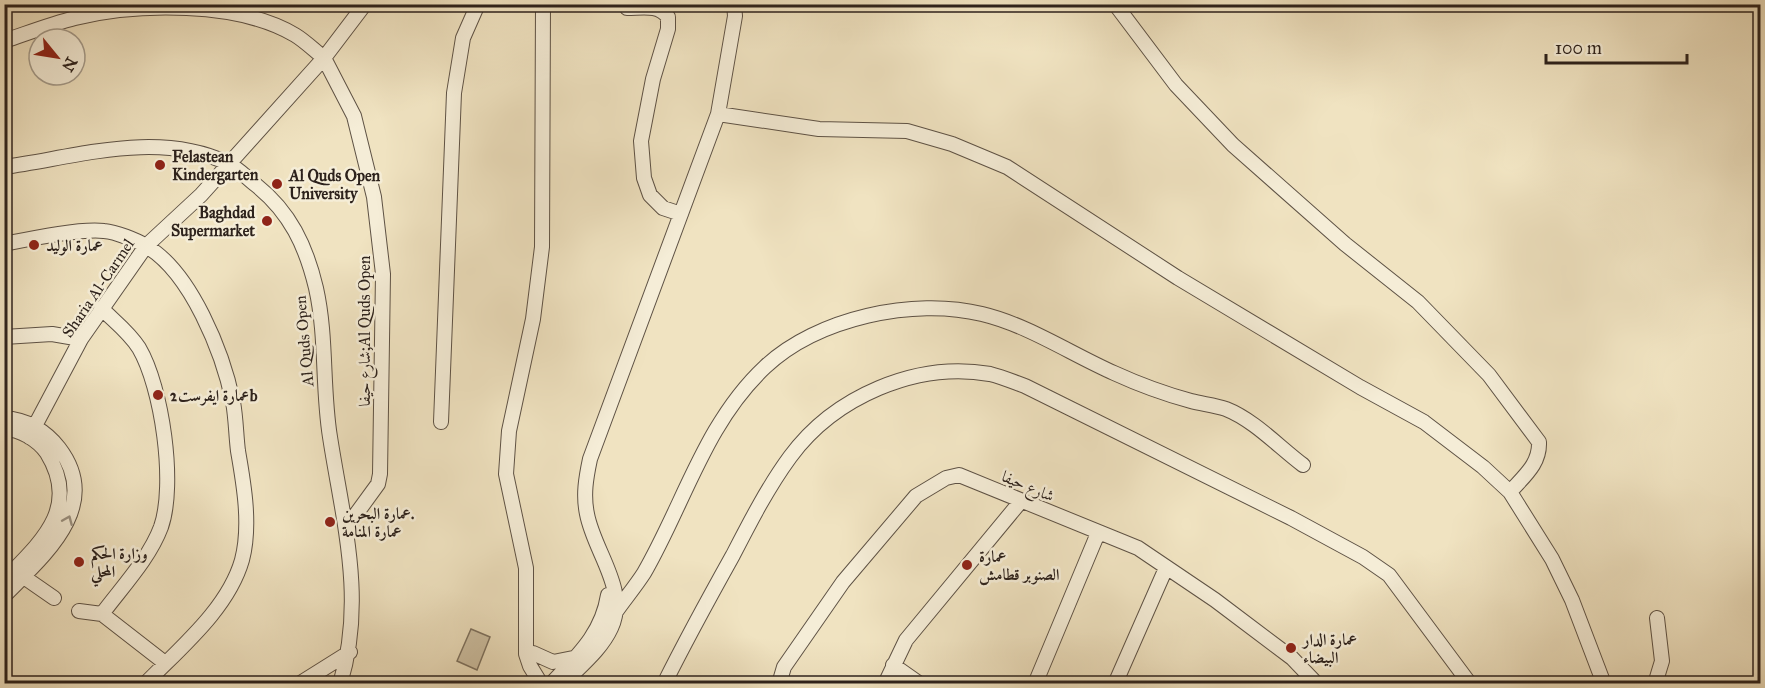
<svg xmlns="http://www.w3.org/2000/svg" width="1765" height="688" font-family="'IM FELL Great Primer',Amiri,serif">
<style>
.pitch{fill:#cfc2a5;stroke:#7e7260;stroke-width:1.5}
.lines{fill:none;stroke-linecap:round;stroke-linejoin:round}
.minor-casing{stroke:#5e5245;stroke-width:16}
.minor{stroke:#f5edd7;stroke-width:14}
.oneway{stroke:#9b9283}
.poi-dot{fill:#8f2418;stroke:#f5edd7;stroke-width:2}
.labels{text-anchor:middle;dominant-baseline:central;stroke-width:5;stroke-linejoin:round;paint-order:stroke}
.poi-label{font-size:16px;font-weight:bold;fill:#2d221c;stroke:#f5edd7;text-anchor:start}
.street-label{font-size:16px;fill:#2d221c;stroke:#f5edd7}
</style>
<rect width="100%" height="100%" fill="#f0e3c1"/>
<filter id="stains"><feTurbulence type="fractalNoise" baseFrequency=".00333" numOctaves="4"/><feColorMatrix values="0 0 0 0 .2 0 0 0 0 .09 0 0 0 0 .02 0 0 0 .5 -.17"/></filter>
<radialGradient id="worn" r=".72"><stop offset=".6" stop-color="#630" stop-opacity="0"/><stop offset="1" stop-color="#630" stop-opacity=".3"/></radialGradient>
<!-- pitch -->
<path class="pitch" d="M 471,629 L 490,637 L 477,670 L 457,661 Z"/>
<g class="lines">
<!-- minor casing -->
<g class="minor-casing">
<path id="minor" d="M 1115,4 L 1176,85 L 1233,145 L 1345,244 L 1418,302 L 1489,375 L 1539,442 C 1540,464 1524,476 1510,492
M 627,8 C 643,8 658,4 668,17 L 668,29 L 653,79 L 641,141 L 644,178 L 650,195 L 663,208 L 681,214
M 4,41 C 28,33 51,24 75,18 C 137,3 238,1 295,35 C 305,41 314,50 324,58 L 201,195 L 146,246 L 81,339 L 29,437
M 718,114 L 735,16 L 734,4
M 4,167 C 77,157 157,130 227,163 C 238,168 247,178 256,185 C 290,212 306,246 316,288 C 327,337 322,388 330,437 C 343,521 366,600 340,684
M 4,244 C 29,239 80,228 104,231 C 116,232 136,240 146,246 C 191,272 223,353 233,402 C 236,418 236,435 238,451 C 244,485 251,526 242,560 C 228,609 180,648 145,684
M 101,308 C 114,321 129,332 139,348 C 162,387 176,484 161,527 C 149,559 122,587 102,614
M 4,337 L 52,334 L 81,339
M 4,418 C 26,419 46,431 59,448 C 104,507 42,557 4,596
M 441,422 L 454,93 L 463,38 L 478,4
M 4,429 C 20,429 38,440 47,453 C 81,508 41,542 4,580
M 346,528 L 378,484 L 380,474 L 383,274 L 374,197 L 354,116 L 324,58 L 365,4
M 18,573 L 54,598
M 79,611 L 102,614 L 165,663
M 615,613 C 624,600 635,587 644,573 C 684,504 705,423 765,367 C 817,318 914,297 982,314 C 1028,325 1071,354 1114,373 C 1138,384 1165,394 1191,401 C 1202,404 1215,405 1226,409 C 1254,420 1279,447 1303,465
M 533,653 L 553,662 L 573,658
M 893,665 L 920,684
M 299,684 L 350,652
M 541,684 L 530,666 L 526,654 L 526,568 L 506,474 L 509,431 L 533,319 L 542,247 L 543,4
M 551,684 C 577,656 602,634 608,595
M 563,684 C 579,667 601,650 611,628 C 629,589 594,552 587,514 C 583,495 586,478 590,459 L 718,114 L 819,129 L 907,131 L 952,144 L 1007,167 L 1178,278 L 1360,387 L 1424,422 L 1483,467 L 1510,492 L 1552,559 L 1572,600 L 1604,684
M 664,684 C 686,640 709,598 733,555 C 750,522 768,487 790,457 C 834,397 916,361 990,374 C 1002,377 1014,382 1025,386 L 1291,518 L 1363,557 L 1389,575 L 1470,684
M 779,684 L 784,667 L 843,582 L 916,496 L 946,478 L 959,475 L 1138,548 L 1215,600 L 1292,658 L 1317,684
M 885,684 L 906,640 L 1021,501
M 1035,684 L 1098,533
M 1115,684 L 1166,568
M 1655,684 L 1662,661 L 1657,618"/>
</g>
<!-- minor -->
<use href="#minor" class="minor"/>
</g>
<!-- one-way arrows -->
<defs><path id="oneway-chevron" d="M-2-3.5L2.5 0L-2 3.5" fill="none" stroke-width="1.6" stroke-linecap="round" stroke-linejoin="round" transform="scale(1.5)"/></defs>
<use class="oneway" href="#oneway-chevron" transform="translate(68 520) rotate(-67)"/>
<!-- markers -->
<g class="poi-dot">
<circle cx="160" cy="165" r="6"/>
<circle cx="277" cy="184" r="6"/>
<circle cx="267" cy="221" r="6"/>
<circle cx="34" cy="245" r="6"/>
<circle cx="158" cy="395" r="6"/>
<circle cx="330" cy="522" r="6"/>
<circle cx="79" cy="562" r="6"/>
<circle cx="967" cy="565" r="6"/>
<circle cx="1291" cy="648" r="6"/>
</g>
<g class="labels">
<!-- poi labels -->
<g class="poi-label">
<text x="172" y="156">Felastean<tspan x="172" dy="18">Kindergarten</tspan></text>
<text x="289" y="175">Al Quds Open<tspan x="289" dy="18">University</tspan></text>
<text x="255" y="212" text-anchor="end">Baghdad<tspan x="255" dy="18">Supermarket</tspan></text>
<text x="46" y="245">عمارة الوليد</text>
<text x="170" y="395">عمارة ايفرست2b</text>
<text x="342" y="513">عمارة البحرين.<tspan x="342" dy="18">عمارة المنامة</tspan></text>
<text x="91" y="553">وزارة الحكم<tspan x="91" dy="18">المحلي</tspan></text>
<text x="979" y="556">عمارة<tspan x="979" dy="18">الصنوبر قطامش</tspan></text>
<text x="1303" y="639">عمارة الدار<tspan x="1303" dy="18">البيضاء</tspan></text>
</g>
<!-- street labels -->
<g class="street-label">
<text transform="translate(98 288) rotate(-56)">Sharia Al-Carmel</text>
<text transform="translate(364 331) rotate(-90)">شارع حيفا;Al Quds Open</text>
<text transform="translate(304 341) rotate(-95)">Al Quds Open</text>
<text transform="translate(1028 486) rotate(23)">شارع حيفا</text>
</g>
</g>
<!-- margin -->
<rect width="1765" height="688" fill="none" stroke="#f0e3c1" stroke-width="24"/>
<rect x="6" y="6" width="1753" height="676" fill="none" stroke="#2d221c" stroke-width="3"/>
<rect x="12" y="12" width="1741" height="664" fill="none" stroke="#2d221c" stroke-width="1.5"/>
<!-- north arrow -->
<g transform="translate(57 57) rotate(120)"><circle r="28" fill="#f5edd7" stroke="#a59c8c" stroke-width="1.5"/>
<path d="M0-4.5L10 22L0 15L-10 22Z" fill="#8f2418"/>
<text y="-9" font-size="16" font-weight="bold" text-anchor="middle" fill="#2d221c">N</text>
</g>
<!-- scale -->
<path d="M1546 54v9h141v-9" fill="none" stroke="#2d221c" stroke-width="3"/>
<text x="1555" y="54" font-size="18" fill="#2d221c" stroke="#f5edd7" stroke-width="4.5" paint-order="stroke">100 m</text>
<rect width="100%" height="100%" filter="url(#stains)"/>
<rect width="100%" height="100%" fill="url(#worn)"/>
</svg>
